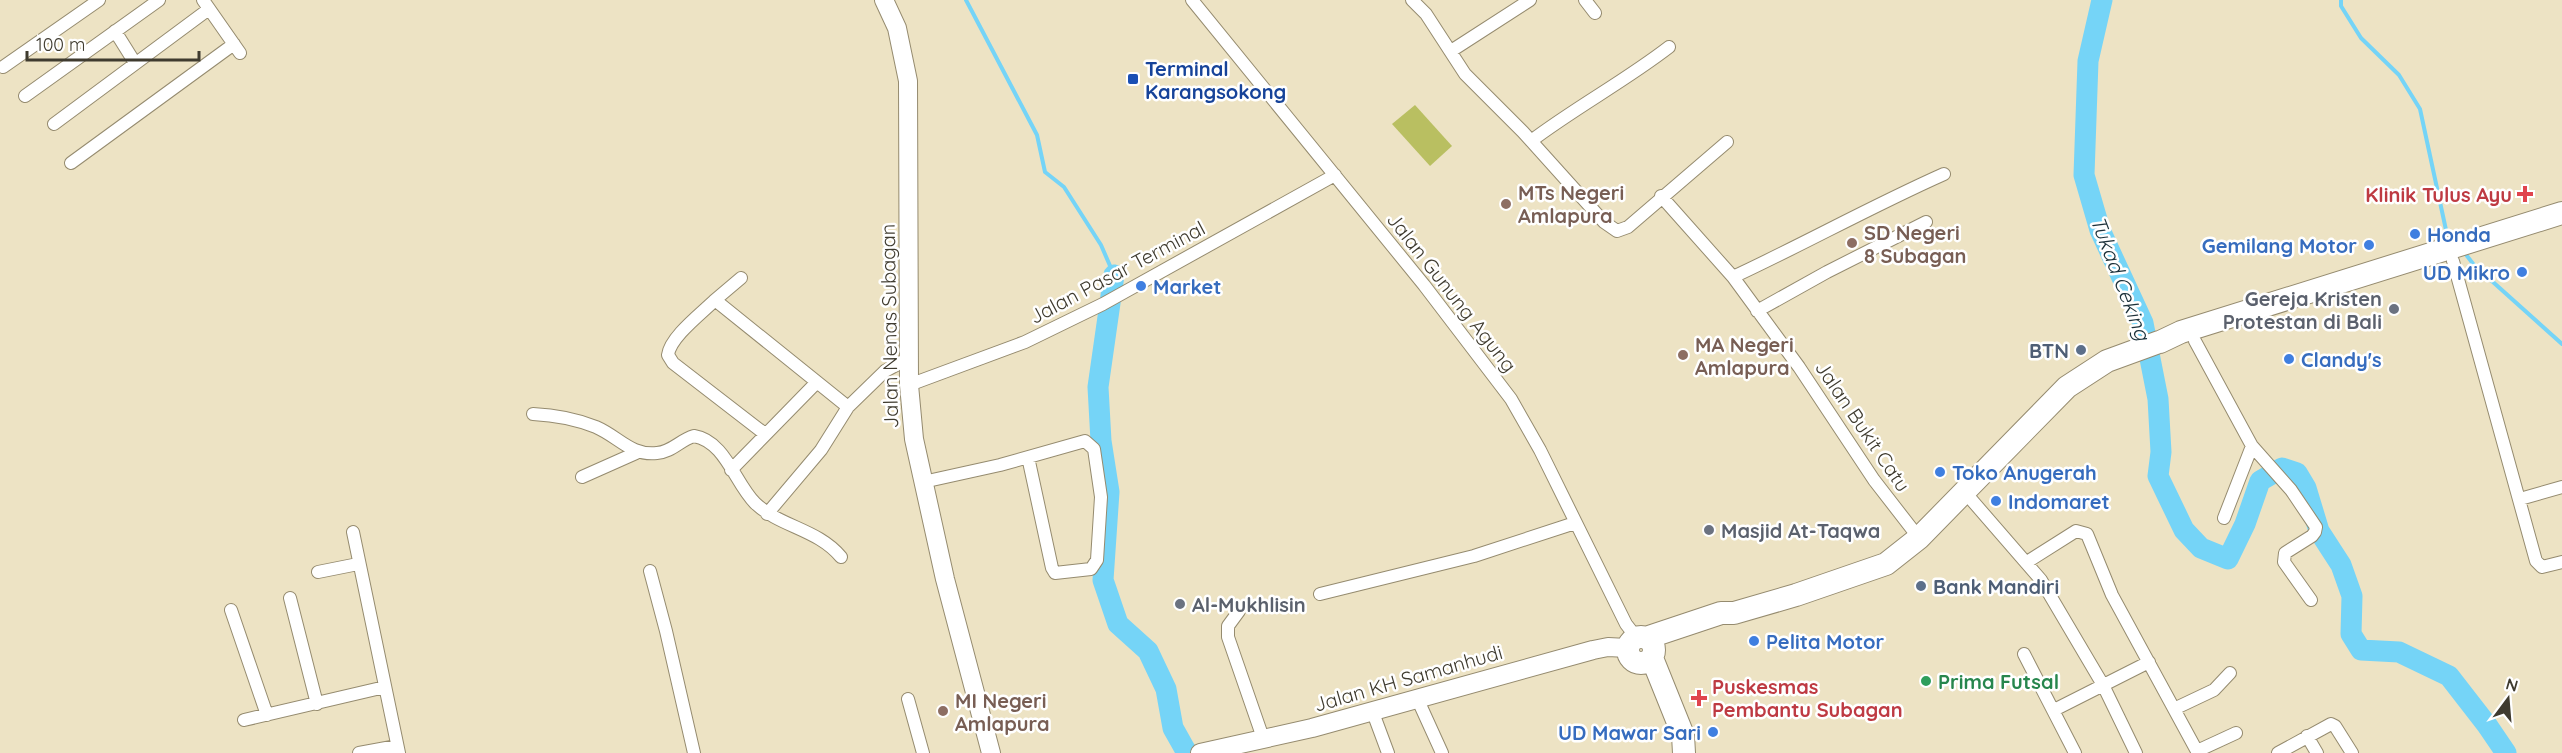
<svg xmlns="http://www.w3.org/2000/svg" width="2562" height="753" font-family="Quicksand,sans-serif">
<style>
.green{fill:#b9bf61}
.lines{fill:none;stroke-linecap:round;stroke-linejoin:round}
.stream{stroke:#75d4f7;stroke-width:4}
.river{stroke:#75d4f7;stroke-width:21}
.street-casing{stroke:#958b6f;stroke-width:14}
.secondary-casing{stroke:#958b6f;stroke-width:20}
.highway-casing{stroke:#958b6f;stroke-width:24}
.street{stroke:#fff;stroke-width:12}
.secondary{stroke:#fff;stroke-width:18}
.highway{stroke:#fff;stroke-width:22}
.transit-dot{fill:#1a4fb4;stroke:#fff;stroke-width:2}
.health-dot{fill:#e0444e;stroke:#fff;stroke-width:2}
.education-dot{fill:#8d6e63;stroke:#fff;stroke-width:2}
.shop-dot{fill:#3f7fe0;stroke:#fff;stroke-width:2}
.worship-dot{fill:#6b7280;stroke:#fff;stroke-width:2}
.service-dot{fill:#5c6f8a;stroke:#fff;stroke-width:2}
.leisure-dot{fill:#2e9e5b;stroke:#fff;stroke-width:2}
.labels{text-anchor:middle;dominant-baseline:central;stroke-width:5;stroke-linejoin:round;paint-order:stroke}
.transit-label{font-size:20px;font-weight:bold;fill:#164399;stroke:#fff;text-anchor:start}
.education-label{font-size:20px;font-weight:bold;fill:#785e54;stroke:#fff;text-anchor:start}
.health-label{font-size:20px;font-weight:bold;fill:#be3a42;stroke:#fff;text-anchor:end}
.shop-label{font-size:20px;font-weight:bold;fill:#366cbe;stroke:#fff;text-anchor:start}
.street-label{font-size:20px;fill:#3f3b2f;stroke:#fff}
.worship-label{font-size:20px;font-weight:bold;fill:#5b616d;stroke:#fff;text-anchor:start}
.service-label{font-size:20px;font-weight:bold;fill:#4e5e75;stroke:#fff;text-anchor:end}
.leisure-label{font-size:20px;font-weight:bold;fill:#27864d;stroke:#fff;text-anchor:start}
.water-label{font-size:21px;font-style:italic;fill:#1b3039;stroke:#fff}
</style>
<rect width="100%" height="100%" fill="#ede3c4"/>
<!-- green -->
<path class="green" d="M 1415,105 L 1452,146 L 1430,166 L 1392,124 Z"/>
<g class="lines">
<!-- stream -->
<path class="stream" d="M 966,0 L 1037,135 L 1045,172 L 1064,187 L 1101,245 L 1114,275
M 2341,0 L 2341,6 L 2361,38 L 2399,75 L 2420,109 L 2446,230 L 2453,239
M 2464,252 L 2474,265 L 2562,344"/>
<!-- river -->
<path class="river" d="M 2102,0 L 2088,61 L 2084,175 L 2100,230 L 2143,323 L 2158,399 L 2161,452 L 2158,476 L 2184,530 L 2201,548 L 2228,559 L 2245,524 L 2260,481 L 2282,468 L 2297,473 L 2306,488 L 2319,531 L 2341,565 L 2352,596 L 2351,634 L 2361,650 L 2399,652 L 2449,676 L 2487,725 L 2506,753
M 1114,275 L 1098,387 L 1101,441 L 1109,492 L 1103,580 L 1118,624 L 1148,651 L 1166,689 L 1173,728 L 1187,753"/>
<!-- street casing -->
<g class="street-casing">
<path id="street" d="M 203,0 L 240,53
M 1192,0 L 1424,285 L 1511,399 L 1540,450 L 1626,624 L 1636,637
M 1412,0 L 1426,14 L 1465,74 L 1523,132 L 1604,222 L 1617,231 L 1628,227 L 1727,142
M 1585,0 L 1595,13
M 115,31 L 135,63
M 1451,51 L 1530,0
M 3,67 L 99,0
M 25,96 L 159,0
M 54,124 L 209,9
M 1531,141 C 1576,107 1625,81 1669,47
M 71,163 L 234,44
M 1661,196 L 1733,277 L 1799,367 L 1874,480 L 1919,538
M 2453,261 L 2536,561 L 2542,567 L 2562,562
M 1733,277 C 1804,244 1872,206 1944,174
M 741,278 L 715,300 L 848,407 L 885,371 L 909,358
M 715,300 C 702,313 670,337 668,355 L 673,363 L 765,434
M 1757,311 L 1827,272 L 1926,222
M 2195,341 L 2252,446 L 2291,490 L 2316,527 L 2315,532 L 2312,536 L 2285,553 L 2284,562 L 2311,600
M 909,385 L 1025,342 L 1103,304 L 1335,175
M 533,414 C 554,415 576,419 596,427 C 619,437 631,456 657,453 C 672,452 680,440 694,436 C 725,441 735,483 755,503 C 780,527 818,529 841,557
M 731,470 L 817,382
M 582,477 L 636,453
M 923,482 L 1000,465 L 1085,441 L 1094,449 L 1101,497 L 1097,560 L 1091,569 L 1055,573 L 1052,568 L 1028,457
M 1963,490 L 2041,580 L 2103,685 L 2136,753
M 2520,499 L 2562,487
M 767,514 L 821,450 L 848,407
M 2224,518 L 2252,446
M 353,532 L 399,753
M 2027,562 L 2076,531 L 2087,534 L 2112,595 L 2198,753
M 650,571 L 666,631 L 694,753
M 318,572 L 358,564
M 1320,594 L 1474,556 L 1575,523
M 290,598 L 317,704
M 231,610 L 267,715
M 1239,611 L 1228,626 L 1228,637 L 1263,738
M 2024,654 L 2075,753
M 1417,698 L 1442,753
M 908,699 L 923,753
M 2176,708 L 2214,690 L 2230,673
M 1372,710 L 1388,753
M 2054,710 L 2149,662
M 244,720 L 385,687
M 2307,736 L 2317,753
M 2197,751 L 2236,733
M 359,753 L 397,746
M 2278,753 L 2331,724 L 2335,726 L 2352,753"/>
</g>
<!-- secondary casing -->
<g class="secondary-casing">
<path id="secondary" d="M 884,0 L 897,28 L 908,81 L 909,385 L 914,439 L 945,579 L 991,753
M 1200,753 L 1312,728 L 1593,650 L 1608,647 L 1627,648"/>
</g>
<!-- highway casing -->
<g class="highway-casing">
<path id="highway" d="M 2160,342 L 2181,332 L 2562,213
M1628 650a13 13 0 1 1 26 0a13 13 0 1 1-26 0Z
M 1646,638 L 1721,613 L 1734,613 L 1796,595 L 1886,564 L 1919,538 L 2067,387 L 2107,361 L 2159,342
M 1652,658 L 1683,735 L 1684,753"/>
</g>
<!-- street -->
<use href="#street" class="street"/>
<!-- secondary -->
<use href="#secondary" class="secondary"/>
<!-- highway -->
<use href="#highway" class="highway"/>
</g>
<!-- markers -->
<rect class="transit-dot" x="1127" y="73" width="12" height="12" rx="3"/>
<g class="health-dot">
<path d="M2522 185h6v6h6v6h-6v6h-6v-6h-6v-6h6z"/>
<path d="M1696 689h6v6h6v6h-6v6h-6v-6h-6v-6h6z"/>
</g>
<g class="education-dot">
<circle cx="1506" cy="204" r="6"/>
<circle cx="1852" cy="243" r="6"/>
<circle cx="1683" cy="355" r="6"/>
<circle cx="943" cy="711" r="6"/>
</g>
<g class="shop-dot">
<circle cx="2415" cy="234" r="6"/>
<circle cx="2369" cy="245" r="6"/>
<circle cx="2522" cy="272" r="6"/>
<circle cx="1141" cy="286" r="6"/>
<circle cx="2289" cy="359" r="6"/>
<circle cx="1940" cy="472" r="6"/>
<circle cx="1996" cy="501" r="6"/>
<circle cx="1754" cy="641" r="6"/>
<circle cx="1713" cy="732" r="6"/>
</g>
<g class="worship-dot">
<circle cx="2394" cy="309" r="6"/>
<circle cx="1709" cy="530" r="6"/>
<circle cx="1180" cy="604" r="6"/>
</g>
<g class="service-dot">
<circle cx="2081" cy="350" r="6"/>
<circle cx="1921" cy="586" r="6"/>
</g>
<circle class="leisure-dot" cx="1926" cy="681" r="6"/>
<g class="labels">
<!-- transit labels -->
<g class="transit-label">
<text x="1145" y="68">Terminal<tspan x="1145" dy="23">Karangsokong</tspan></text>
</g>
<!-- education labels -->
<g class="education-label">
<text x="1518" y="192">MTs Negeri<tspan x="1518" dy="23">Amlapura</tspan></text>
<text x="1864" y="232">SD Negeri<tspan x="1864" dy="23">8 Subagan</tspan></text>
<text x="1695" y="344">MA Negeri<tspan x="1695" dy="23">Amlapura</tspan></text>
<text x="955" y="700">MI Negeri<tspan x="955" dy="23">Amlapura</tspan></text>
</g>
<!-- health labels -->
<g class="health-label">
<text x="2512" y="194">Klinik Tulus Ayu</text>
<text x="1712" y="686" text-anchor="start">Puskesmas<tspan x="1712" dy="23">Pembantu Subagan</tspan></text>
</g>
<!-- shop labels -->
<g class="shop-label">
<text x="2427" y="234">Honda</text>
<text x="2357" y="245" text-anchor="end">Gemilang Motor</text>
<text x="2510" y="272" text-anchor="end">UD Mikro</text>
<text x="1153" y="286">Market</text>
<text x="2301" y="359">Clandy's</text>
<text x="1952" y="472">Toko Anugerah</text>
<text x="2008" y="501">Indomaret</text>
<text x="1766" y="641">Pelita Motor</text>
<text x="1701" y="732" text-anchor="end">UD Mawar Sari</text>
</g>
<!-- street labels -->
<g class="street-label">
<text transform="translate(1117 272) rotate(-28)">Jalan Pasar Terminal</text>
<text transform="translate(1452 292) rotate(52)">Jalan Gunung Agung</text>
<text transform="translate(889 326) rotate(-91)">Jalan Nenas Subagan</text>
<text transform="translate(1863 426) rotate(56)">Jalan Bukit Catu</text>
<text transform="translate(1408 678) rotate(-16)">Jalan KH Samanhudi</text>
</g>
<!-- worship labels -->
<g class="worship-label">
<text x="2382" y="298" text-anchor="end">Gereja Kristen<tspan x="2382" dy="23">Protestan di Bali</tspan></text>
<text x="1721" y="530">Masjid At-Taqwa</text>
<text x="1192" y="604">Al-Mukhlisin</text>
</g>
<!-- service labels -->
<g class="service-label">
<text x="2069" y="350">BTN</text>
<text x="1933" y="586" text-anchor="start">Bank Mandiri</text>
</g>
<!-- leisure labels -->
<g class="leisure-label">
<text x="1938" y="681">Prima Futsal</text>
</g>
<!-- water labels -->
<g class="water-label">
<text transform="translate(2121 278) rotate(69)">Tukad Ceking</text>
</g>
</g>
<!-- north arrow -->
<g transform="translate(2508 699) rotate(16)" stroke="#ffffff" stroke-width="4.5" paint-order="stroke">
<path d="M0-4.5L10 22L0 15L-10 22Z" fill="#3f3b2f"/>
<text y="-9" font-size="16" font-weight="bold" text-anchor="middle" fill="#3f3b2f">N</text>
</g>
<!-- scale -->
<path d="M27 51v9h172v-9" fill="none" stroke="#3f3b2f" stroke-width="3"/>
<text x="36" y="51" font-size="18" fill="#3f3b2f" stroke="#ffffff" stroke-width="4.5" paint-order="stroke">100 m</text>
</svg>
